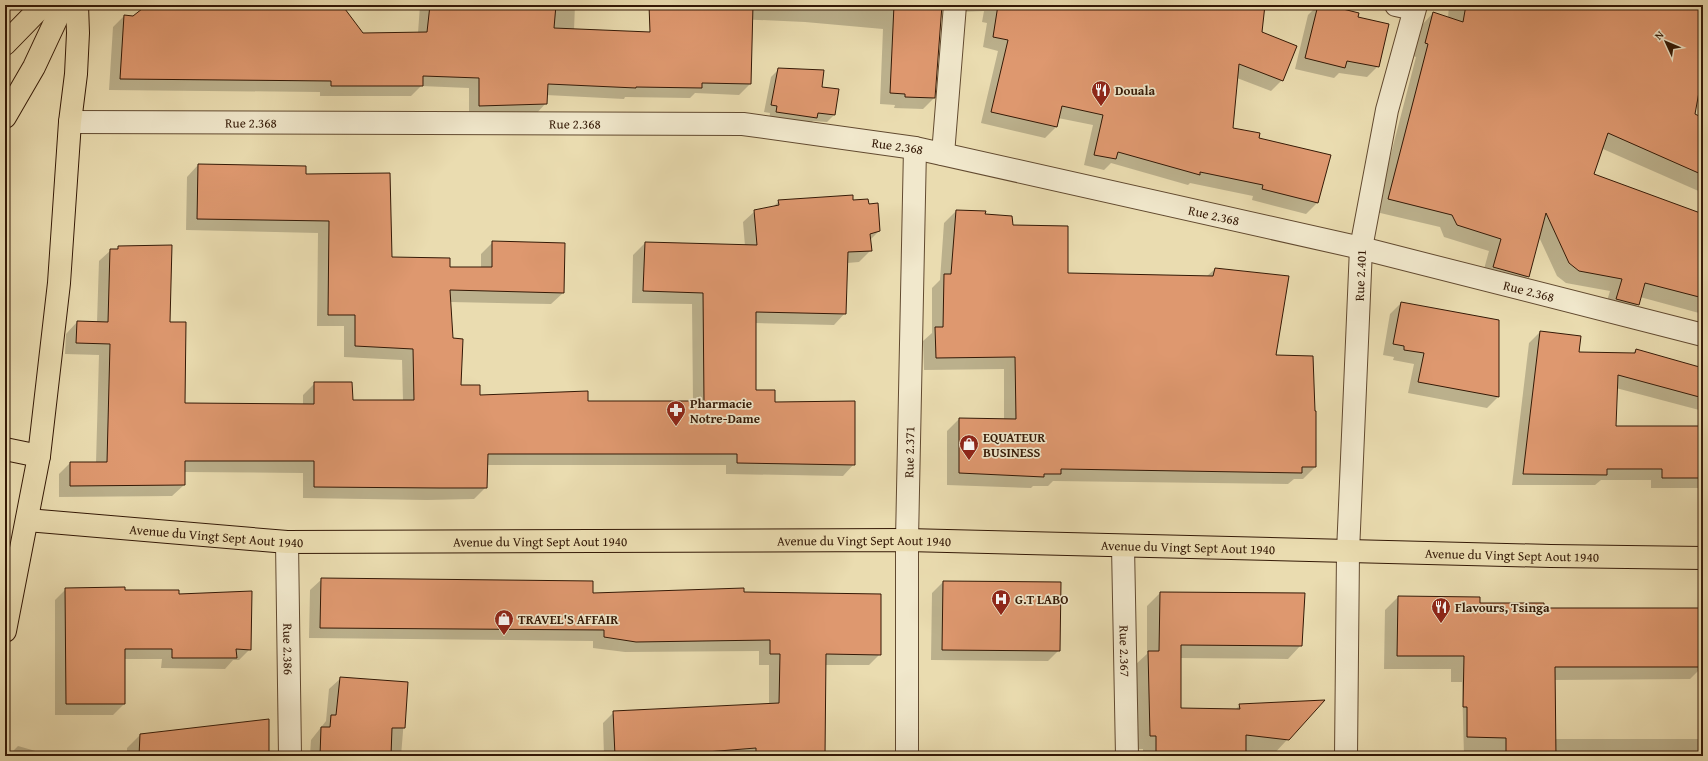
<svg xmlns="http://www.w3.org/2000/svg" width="1708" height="761" font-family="'Gentium Book Plus',serif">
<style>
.shadow{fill:#0003}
.building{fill:#de986f;stroke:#341906}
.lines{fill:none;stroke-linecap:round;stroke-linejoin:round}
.minor-casing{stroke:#624a30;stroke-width:24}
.major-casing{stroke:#341906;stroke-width:24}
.minor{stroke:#f1e8cc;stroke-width:22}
.major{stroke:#eadcb0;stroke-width:22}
.labels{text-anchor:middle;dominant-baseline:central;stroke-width:3.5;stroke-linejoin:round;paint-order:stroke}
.poi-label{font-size:13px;font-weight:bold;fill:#341906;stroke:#f1e8cc;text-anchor:start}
.street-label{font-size:13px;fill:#341906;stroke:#f1e8cc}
</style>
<rect width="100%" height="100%" fill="#eadcb0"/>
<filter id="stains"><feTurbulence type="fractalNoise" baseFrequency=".005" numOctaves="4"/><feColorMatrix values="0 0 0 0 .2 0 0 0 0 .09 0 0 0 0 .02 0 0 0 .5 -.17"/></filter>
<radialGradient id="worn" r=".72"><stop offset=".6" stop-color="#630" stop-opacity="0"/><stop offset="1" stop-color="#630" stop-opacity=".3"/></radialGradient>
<!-- shadow -->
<path class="shadow" d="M 149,5 L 340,5 L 363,34 L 418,33 L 420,5 L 575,5 L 574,30 L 750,84 L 739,95 L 695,93 L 690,98 L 625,97 L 624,99 L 546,95 L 546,103 L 536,114 L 469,116 L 469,88 L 421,86 L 411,96 L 320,96 L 320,92 L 109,90 L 113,27 L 124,16 L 133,17 Z
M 690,5 L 941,5 L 934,98 L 923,109 L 894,108 L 895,105 L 880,104 L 883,29 L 805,22 L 737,19 Z
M 950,5 L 1265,5 L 1261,33 L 1282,80 L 1271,91 L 1237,78 L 1232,129 L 1258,139 L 1330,156 L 1317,203 L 1306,214 L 1252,200 L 1253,196 L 1190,183 L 1188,185 L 1111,163 L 1104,170 L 1084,165 L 1093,125 L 1058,118 L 1056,127 L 1045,138 L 981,123 L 998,51 L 983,47 L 987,23 L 982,22 L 984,11 L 956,12 Z
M 1318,5 L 1322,5 L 1356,18 L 1378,66 L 1367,77 L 1339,73 L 1334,78 L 1295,69 L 1308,15 Z
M 1449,5 L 1703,5 L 1703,65 L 1693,115 L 1703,119 L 1703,193 L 1603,149 L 1593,175 L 1703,215 L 1703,336 L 1697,334 L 1699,313 L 1640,297 L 1638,304 L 1625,317 L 1604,311 L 1610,291 L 1566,283 L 1557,276 L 1539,237 L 1528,276 L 1516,289 L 1481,280 L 1489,251 L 1444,237 L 1440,227 L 1376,212 L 1416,57 L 1413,56 L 1421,26 L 1433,13 L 1448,18 Z
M 779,69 L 821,88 L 834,115 L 827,122 L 813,121 L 808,126 L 769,120 L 770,113 L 764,112 L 771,77 Z
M 198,165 L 305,175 L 391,258 L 449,268 L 481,268 L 481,254 L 493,242 L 563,293 L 551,304 L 450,302 L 452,339 L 460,386 L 479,396 L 587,402 L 693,402 L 692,304 L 632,303 L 633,255 L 645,243 L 745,246 L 743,222 L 755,211 L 772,208 L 779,201 L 853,201 L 879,231 L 870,240 L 871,250 L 859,262 L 847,263 L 845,313 L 834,325 L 755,323 L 755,391 L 774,403 L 854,464 L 843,476 L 726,474 L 726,465 L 486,465 L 486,487 L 474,499 L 427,500 L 303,498 L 303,473 L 184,472 L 184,485 L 172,496 L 59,497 L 59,474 L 70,463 L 96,463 L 99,355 L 65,354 L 66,334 L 77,322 L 97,322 L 99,261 L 111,250 L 116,250 L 119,247 L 169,323 L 184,404 L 303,405 L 303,395 L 315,383 L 352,401 L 403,401 L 402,360 L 344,357 L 344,326 L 317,326 L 318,233 L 186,230 L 187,177 Z
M 956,211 L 984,215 L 1012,226 L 1067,274 L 1207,276 L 1215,269 L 1275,356 L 1315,467 L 1303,479 L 1294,479 L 1288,484 L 1053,481 L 1048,486 L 1033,486 L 1031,488 L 947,485 L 947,431 L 959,419 L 1004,420 L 1004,369 L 924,370 L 923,341 L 932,333 L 932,288 L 940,280 L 944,223 Z
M 1401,303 L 1498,321 L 1498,397 L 1487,408 L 1408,393 L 1414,364 L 1393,360 L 1394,357 L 1383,355 L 1390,314 Z
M 1540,332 L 1577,353 L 1632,354 L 1636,350 L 1703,369 L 1703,411 L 1616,388 L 1615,427 L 1703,427 L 1703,485 L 1700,488 L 1651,488 L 1651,480 L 1601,480 L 1595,485 L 1512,485 L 1529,343 Z
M 322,579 L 592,594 L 742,593 L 880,654 L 869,665 L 825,665 L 824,756 L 604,756 L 603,723 L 614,712 L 769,704 L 769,665 L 759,665 L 759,651 L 625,652 L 593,648 L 593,641 L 309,638 L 310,590 Z
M 943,582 L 1060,583 L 1059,650 L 1048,661 L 931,660 L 932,593 Z
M 66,589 L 178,595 L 250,649 L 239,660 L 233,660 L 225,669 L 161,668 L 162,659 L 124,659 L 124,704 L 113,715 L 55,715 L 55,600 Z
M 1160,593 L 1301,645 L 1288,659 L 1180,658 L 1180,709 L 1235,710 L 1240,705 L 1323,701 L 1272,756 L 1143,756 L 1143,749 L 1137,749 L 1135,665 L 1147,654 L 1147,606 Z
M 1398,597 L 1543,609 L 1703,609 L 1703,666 L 1690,679 L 1554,680 L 1555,739 L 1703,739 L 1703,756 L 1464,756 L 1462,682 L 1451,682 L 1451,669 L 1384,669 L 1385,610 Z
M 341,678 L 407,683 L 401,756 L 310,756 L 311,740 L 326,721 L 329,689 Z
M 140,735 L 268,756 L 127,756 L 127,748 Z
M 18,746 L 46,754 L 45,756 L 8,756 Z"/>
<!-- building -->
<path class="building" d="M 147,5 L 342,5 L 363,33 L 427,32 L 430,5 L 556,5 L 554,28 L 650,32 L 649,5 L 753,5 L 751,84 L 702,83 L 702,88 L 636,87 L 636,88 L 548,84 L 547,104 L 479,106 L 479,78 L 423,76 L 423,86 L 331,86 L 331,81 L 120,79 L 124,15 L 133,16 Z
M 894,5 L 942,5 L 935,98 L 905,97 L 905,94 L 890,93 Z
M 998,5 L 1265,5 L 1262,32 L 1297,46 L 1283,81 L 1239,64 L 1233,128 L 1260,133 L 1259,138 L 1331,155 L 1318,203 L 1262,189 L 1263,185 L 1200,172 L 1200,175 L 1118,152 L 1116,159 L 1094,155 L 1103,115 L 1062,106 L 1057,127 L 991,112 L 1008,40 L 993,37 Z
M 1318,5 L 1327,5 L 1359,13 L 1358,17 L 1389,24 L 1379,67 L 1347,61 L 1345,68 L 1305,58 Z
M 1466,5 L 1703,5 L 1703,70 L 1695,114 L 1703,118 L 1703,175 L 1608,133 L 1594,174 L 1703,214 L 1703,298 L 1645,283 L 1639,305 L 1616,299 L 1622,279 L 1579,271 L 1569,263 L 1546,213 L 1529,277 L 1493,267 L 1501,239 L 1457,225 L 1452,215 L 1388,199 L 1428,44 L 1425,43 L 1433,12 L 1463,22 Z
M 778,68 L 824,70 L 822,87 L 839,89 L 835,115 L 818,113 L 817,118 L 776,112 L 777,106 L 771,105 Z
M 198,164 L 306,166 L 306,174 L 390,173 L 392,257 L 450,258 L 450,267 L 492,267 L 492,241 L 565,243 L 564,293 L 450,290 L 453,338 L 463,339 L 461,385 L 480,385 L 480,395 L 588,391 L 588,401 L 704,401 L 703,293 L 643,291 L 645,242 L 757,245 L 754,210 L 779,205 L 778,200 L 853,195 L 853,200 L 868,199 L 869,204 L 878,203 L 880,231 L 870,234 L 872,251 L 848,252 L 846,314 L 756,312 L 756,390 L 775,390 L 775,402 L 855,401 L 855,465 L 737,463 L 737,454 L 488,454 L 487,488 L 439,488 L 314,487 L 314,461 L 185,461 L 185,485 L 70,486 L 70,462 L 107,462 L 110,344 L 76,343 L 77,321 L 108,322 L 110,249 L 118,249 L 118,246 L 172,245 L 170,322 L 186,322 L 185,403 L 314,404 L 314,382 L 352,382 L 353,400 L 414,400 L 413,349 L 355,346 L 355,315 L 328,315 L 329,221 L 197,219 Z
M 956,210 L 986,211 L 985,214 L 1012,216 L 1013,225 L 1068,226 L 1068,273 L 1213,276 L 1215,268 L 1289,276 L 1276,355 L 1313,356 L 1315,411 L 1316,411 L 1316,467 L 1302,467 L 1302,473 L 1061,469 L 1061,474 L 1044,474 L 1044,477 L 959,473 L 959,418 L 1016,419 L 1015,357 L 936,358 L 935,327 L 943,327 L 944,274 L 951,274 Z
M 1401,302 L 1499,320 L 1499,397 L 1418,382 L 1424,353 L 1404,350 L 1404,346 L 1393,344 Z
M 1540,331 L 1581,336 L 1579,352 L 1635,353 L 1636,349 L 1703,368 L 1703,398 L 1618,375 L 1616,426 L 1703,426 L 1703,478 L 1662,478 L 1662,469 L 1607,469 L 1607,475 L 1523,474 Z
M 321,578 L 593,581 L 593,593 L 744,588 L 744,592 L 881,594 L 881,655 L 826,654 L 825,756 L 756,756 L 756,748 L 656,756 L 615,756 L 613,711 L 779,703 L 780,654 L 770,654 L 770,640 L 636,642 L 604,637 L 604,630 L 320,628 Z
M 943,581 L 1061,582 L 1060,651 L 942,650 Z
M 125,587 L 125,590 L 179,590 L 179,594 L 252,591 L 251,650 L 236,649 L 237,658 L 172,658 L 172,649 L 125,649 L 125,704 L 66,704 L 65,588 Z
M 1160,592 L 1305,593 L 1302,646 L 1181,645 L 1181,708 L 1240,709 L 1239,704 L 1325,700 L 1289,740 L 1246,735 L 1246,756 L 1156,756 L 1156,736 L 1150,736 L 1148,651 L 1159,651 Z
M 1398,596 L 1480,597 L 1480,603 L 1544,603 L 1544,608 L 1703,608 L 1703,667 L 1555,667 L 1556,756 L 1506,756 L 1506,738 L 1467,737 L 1467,707 L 1463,707 L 1464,656 L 1397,656 Z
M 340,677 L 408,682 L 405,728 L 392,728 L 391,756 L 320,756 L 321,727 L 330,727 L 331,715 L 336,715 Z
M 269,719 L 269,756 L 139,756 L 140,734 Z"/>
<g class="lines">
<!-- minor casing -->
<g class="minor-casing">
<g id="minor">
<path d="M 1396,5 L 1414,9"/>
<path id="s1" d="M 70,122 L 743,124 L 915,148 L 1361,248 L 1703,335"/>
<path d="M 943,154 L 955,5"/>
<path id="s2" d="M 287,542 L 290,756"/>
<path id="s3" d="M 1123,546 L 1127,756"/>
<path id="s4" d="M 907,756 L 907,540 L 915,148"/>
<path id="s5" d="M 1346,756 L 1348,552 L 1361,248 L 1387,110 L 1416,5"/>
</g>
</g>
<!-- major casing -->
<g class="major-casing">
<g id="major">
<path d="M 5,44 L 43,5"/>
<path d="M 5,117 L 34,67 L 63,5"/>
<path d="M 5,449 L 39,456"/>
<path id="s6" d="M 27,520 L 287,542 L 907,540 L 1551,556 L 1703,558"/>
<path d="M 5,631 L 39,456 L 59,283 L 70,122 L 76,74 L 78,33 L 77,5"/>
</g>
</g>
<!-- minor -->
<use href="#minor" class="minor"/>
<!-- major -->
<use href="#major" class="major"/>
</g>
<!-- icons -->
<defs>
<g id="restaurant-pin" transform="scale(1)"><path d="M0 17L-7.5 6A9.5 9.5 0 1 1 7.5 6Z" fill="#8f2418" stroke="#f1e8cc"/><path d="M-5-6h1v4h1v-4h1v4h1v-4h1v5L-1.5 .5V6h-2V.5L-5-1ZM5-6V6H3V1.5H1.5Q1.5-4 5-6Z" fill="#fff"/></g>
<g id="pharmacy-pin" transform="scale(1)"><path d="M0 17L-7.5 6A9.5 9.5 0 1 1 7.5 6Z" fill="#8f2418" stroke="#f1e8cc"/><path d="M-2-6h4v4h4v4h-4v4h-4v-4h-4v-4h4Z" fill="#fff"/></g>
<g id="shop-pin" transform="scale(1)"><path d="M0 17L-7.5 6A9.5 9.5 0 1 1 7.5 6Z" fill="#8f2418" stroke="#f1e8cc"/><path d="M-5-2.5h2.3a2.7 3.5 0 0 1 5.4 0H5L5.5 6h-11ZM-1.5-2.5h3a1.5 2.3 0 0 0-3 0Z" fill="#fff"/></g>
<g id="hospital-pin" transform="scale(1)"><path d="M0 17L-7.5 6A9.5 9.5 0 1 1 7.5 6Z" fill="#8f2418" stroke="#f1e8cc"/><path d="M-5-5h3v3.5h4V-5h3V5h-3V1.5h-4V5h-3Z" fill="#fff"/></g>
</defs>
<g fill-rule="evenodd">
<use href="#restaurant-pin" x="1101" y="90"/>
<use href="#pharmacy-pin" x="676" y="410"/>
<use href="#shop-pin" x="969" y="444"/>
<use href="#hospital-pin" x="1001" y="599"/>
<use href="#restaurant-pin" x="1441" y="607"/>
<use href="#shop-pin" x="504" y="619"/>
</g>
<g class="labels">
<!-- poi labels -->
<g class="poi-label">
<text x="1115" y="90">Douala</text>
<text x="690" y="403">Pharmacie<tspan x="690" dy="15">Notre-Dame</tspan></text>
<text x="983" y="437">EQUATEUR<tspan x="983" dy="15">BUSINESS</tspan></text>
<text x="1015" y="599">G.T LABO</text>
<text x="1455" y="607">Flavours, Tsinga</text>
<text x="518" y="619">TRAVEL'S AFFAIR</text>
</g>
<!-- street labels -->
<g class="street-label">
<text stroke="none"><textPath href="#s1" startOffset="181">Rue 2.368</textPath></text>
<text stroke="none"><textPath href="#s1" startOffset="505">Rue 2.368</textPath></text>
<text stroke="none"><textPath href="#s1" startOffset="829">Rue 2.368</textPath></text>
<text stroke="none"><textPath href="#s1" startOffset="1153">Rue 2.368</textPath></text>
<text stroke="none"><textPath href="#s5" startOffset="481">Rue 2.401</textPath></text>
<text stroke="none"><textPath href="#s1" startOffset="1477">Rue 2.368</textPath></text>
<text stroke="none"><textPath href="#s4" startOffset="304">Rue 2.371</textPath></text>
<text stroke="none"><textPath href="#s6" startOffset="190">Avenue du Vingt Sept Aout 1940</textPath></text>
<text stroke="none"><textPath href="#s6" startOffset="838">Avenue du Vingt Sept Aout 1940</textPath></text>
<text stroke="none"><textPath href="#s6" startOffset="514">Avenue du Vingt Sept Aout 1940</textPath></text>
<text stroke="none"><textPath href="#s6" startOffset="1162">Avenue du Vingt Sept Aout 1940</textPath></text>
<text stroke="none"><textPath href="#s6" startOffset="1486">Avenue du Vingt Sept Aout 1940</textPath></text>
<text stroke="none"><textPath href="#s2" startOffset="107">Rue 2.386</textPath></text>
<text stroke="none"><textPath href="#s3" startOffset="105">Rue 2.367</textPath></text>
</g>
</g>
<!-- margin -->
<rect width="1708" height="761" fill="none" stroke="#eadcb0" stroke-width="20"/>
<rect x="6" y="6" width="1696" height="749" fill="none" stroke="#341906" stroke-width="2"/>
<rect x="10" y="10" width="1688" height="741" fill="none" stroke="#341906"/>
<!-- north arrow -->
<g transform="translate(1666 42) rotate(314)" stroke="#f1e8cc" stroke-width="3" paint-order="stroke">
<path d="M0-3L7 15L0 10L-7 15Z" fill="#341906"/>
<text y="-6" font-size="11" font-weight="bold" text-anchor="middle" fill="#341906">N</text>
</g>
<rect width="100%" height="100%" filter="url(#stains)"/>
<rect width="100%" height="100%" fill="url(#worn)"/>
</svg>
